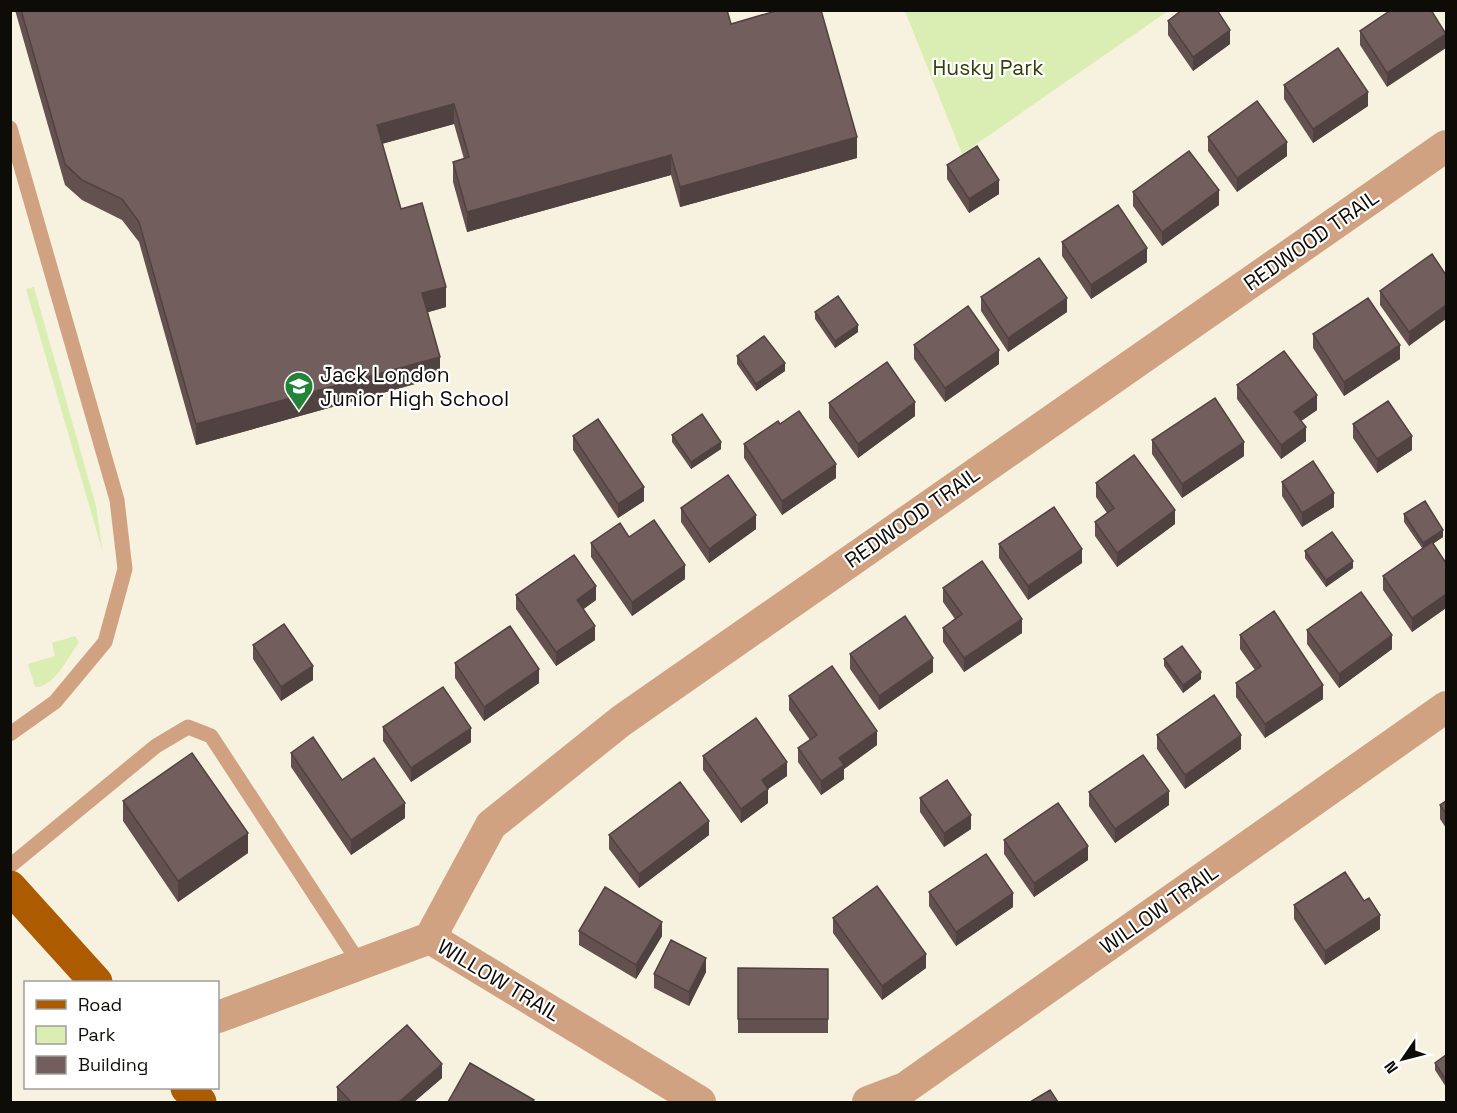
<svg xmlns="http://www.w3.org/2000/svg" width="1457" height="1113" font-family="'Space Grotesk',sans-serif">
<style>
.green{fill:#daeeb3}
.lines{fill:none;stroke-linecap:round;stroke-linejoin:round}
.service{stroke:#d0a281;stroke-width:15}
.minor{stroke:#d0a281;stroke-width:32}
.primary{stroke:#ac5b00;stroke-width:33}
.wall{fill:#62514f}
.shaded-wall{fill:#504240}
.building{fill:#725e5c;stroke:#504240;stroke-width:1.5}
.labels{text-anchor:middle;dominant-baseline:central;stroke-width:4.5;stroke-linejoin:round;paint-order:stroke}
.park-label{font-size:21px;fill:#32400b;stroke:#fff}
.street-label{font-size:21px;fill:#0e0c06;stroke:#fff}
.poi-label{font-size:21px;fill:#0e0c06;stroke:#fff;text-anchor:start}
</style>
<rect width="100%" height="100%" fill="#f7f2df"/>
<!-- green -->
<path class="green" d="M 905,11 L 1168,11 L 962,154 Z
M 34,287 L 96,506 L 103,553 L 26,289 Z
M 75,636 L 79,642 C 69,656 54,688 35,687 L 28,664 L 55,656 L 52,643 Z"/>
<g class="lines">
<!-- service -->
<path class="service" d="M 10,128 L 117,500 L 125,569 L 105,642 L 55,702 L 10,734
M 10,866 L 156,746 L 188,727 L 211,736 L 360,964"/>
<!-- minor -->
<path class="minor" d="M 430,938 L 491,825 L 621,721 L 1446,146
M 218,1017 L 430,938 L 700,1102
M 868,1102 L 905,1088 L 1446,707"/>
<!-- primary -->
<path class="primary" d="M 10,887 L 96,982
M 187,1088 L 200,1102"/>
</g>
<!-- wall -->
<path class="wall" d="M 15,10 L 727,10 L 731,24 L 857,158 L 680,207 L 671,175 L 467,232 L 453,182 L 453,162 L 464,159 L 454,124 L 382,144 L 401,209 L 446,307 L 428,312 L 440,377 L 196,445 L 139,242 L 122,220 L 82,200 L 65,185 Z
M 1391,10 L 1387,87 L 1360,45 L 1360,31 Z
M 1168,21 L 1230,44 L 1193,71 L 1168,35 Z
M 1284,85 L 1368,106 L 1313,143 L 1284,99 Z
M 1208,137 L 1287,156 L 1237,192 L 1208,151 Z
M 947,165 L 999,194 L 969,213 L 947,179 Z
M 1133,192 L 1219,205 L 1162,246 L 1133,206 Z
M 1062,242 L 1147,262 L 1091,299 L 1062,256 Z
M 1446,275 L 1409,346 L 1380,305 L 1380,291 Z
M 981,297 L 1067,312 L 1008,352 L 981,311 Z
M 815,312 L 858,332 L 835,348 L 815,319 Z
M 1313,334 L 1400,359 L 1344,396 L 1313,348 Z
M 914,345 L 999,364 L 945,402 L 914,359 Z
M 737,356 L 785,371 L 756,391 L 737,364 Z
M 1237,385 L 1317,410 L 1301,421 L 1306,441 L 1281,459 L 1237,399 Z
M 829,403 L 915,416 L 858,458 L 829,418 Z
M 780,424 L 836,478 L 782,515 L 744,458 L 744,444 Z
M 1353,424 L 1412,450 L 1377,473 L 1353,438 Z
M 672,435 L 721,449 L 691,469 L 672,442 Z
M 573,436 L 644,501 L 618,518 L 573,450 Z
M 1152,440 L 1244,456 L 1182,498 L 1152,454 Z
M 1282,482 L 1334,507 L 1302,527 L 1282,496 Z
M 1096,483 L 1175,524 L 1117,567 L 1095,536 L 1095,522 L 1107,513 L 1096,497 Z
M 681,508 L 756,529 L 709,563 L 681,522 Z
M 1404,514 L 1443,537 L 1433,544 L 1446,563 L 1446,608 L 1412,632 L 1383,590 L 1383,576 L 1422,548 L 1404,522 Z
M 629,537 L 685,579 L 632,616 L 591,557 L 591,543 Z
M 999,544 L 1082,563 L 1028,600 L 999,558 Z
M 1305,551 L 1353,568 L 1326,587 L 1305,558 Z
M 943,588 L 1022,633 L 964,672 L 943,642 L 943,628 L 955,619 L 943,602 Z
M 516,595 L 596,600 L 583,609 L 595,640 L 556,666 L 516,609 Z
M 1307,630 L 1392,649 L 1339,688 L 1307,644 Z
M 1240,635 L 1323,699 L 1265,738 L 1236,697 L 1236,683 L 1255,670 L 1240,649 Z
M 253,645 L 313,680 L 281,701 L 253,659 Z
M 850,654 L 933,672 L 879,710 L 850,669 Z
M 1164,659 L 1201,679 L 1183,693 L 1164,666 Z
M 455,663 L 539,683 L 484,721 L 455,678 Z
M 789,696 L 877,745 L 844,769 L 844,779 L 821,795 L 798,762 L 798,748 L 810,740 L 789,710 Z
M 383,727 L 471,742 L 411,782 L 383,741 Z
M 1157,735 L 1241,749 L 1185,789 L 1157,749 Z
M 291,753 L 342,780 L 405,818 L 351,855 L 291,767 Z
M 703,756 L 787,776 L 768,789 L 768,803 L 741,823 L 703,770 Z
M 1089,792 L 1169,805 L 1115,843 L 1089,806 Z
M 920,798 L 971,829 L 944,847 L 920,812 Z
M 123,801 L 248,853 L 178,902 L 123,821 Z
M 1446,801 L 1446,828 L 1440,819 L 1440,805 Z
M 609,835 L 709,835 L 639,888 L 609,849 Z
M 1004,840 L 1088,860 L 1034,897 L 1004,854 Z
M 929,892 L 1013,907 L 956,946 L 929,906 Z
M 1364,901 L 1380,929 L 1325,965 L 1294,919 L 1294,905 Z
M 833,918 L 926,968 L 882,1000 L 833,933 Z
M 579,931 L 662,936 L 636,979 L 579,945 Z
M 738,968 L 828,969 L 828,1033 L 738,1033 Z
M 706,972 L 689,1006 L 654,988 L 654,974 Z
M 1446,1055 L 1446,1087 L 1435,1070 L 1435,1063 Z
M 442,1078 L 414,1102 L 338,1102 L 337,1101 L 337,1087 Z"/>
<!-- shaded-wall -->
<path class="shaded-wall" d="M 1230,30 L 1230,44 L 1193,71 L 1193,57 Z
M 1446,34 L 1446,48 L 1387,87 L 1387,73 Z
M 1368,92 L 1368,106 L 1313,143 L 1313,129 Z
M 454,104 L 454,124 L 377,145 L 377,125 Z
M 857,137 L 857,158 L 680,207 L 680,187 Z
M 1287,142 L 1287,156 L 1237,192 L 1237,178 Z
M 671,155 L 671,175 L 467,232 L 467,212 Z
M 999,180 L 999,194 L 969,213 L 969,199 Z
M 1219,190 L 1219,205 L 1162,246 L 1162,232 Z
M 1147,248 L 1147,262 L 1091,299 L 1091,285 Z
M 446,287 L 446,307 L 422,314 L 422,293 Z
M 1067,298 L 1067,312 L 1008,352 L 1008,338 Z
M 1446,305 L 1446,319 L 1409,346 L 1409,332 Z
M 858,325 L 858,332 L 835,348 L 835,341 Z
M 1400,345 L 1400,359 L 1344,396 L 1344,382 Z
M 999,350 L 999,364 L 945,402 L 945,388 Z
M 440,357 L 440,377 L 196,445 L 196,424 Z
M 785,363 L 785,371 L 756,391 L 756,384 Z
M 1317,395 L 1317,410 L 1294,426 L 1294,412 Z
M 915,402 L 915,416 L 858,458 L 858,444 Z
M 1306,427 L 1306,441 L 1281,459 L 1281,445 Z
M 1412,436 L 1412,450 L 1377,473 L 1377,459 Z
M 721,442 L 721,449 L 691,469 L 691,462 Z
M 1244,442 L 1244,456 L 1182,498 L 1182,484 Z
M 836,464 L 836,478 L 782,515 L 782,501 Z
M 644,487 L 644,501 L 618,518 L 618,504 Z
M 1334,493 L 1334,507 L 1302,527 L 1302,513 Z
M 1175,510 L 1175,524 L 1117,567 L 1117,553 Z
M 756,515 L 756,529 L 709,563 L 709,549 Z
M 1443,530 L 1443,537 L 1423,550 L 1423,543 Z
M 1082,549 L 1082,563 L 1028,600 L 1028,586 Z
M 1353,561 L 1353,568 L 1326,587 L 1326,580 Z
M 685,565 L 685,579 L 632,616 L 632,602 Z
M 596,586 L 596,600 L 577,614 L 577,600 Z
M 1446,594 L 1446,608 L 1412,632 L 1412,618 Z
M 1022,619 L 1022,633 L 964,672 L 964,658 Z
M 595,626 L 595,640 L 556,666 L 556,652 Z
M 1392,635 L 1392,649 L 1339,688 L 1339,674 Z
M 933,658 L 933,672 L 879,710 L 879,696 Z
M 313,666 L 313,680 L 281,701 L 281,687 Z
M 539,669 L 539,683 L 484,721 L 484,707 Z
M 1201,672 L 1201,679 L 1183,693 L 1183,685 Z
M 1323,685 L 1323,699 L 1265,738 L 1265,724 Z
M 471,728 L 471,742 L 411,782 L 411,768 Z
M 877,731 L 877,745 L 844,769 L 844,779 L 821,795 L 821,781 L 839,758 Z
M 1241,735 L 1241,749 L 1185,789 L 1185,775 Z
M 787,762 L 787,776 L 768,789 L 768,803 L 741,823 L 741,809 L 762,780 Z
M 1169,791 L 1169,805 L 1115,843 L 1115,829 Z
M 405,803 L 405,818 L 351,855 L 351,840 Z
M 971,815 L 971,829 L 944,847 L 944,833 Z
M 709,821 L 709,835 L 639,888 L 639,874 Z
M 248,833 L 248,853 L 178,902 L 178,881 Z
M 1088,846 L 1088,860 L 1034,897 L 1034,883 Z
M 1013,893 L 1013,907 L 956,946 L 956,932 Z
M 1380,915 L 1380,929 L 1325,965 L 1325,951 Z
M 662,922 L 662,936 L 636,979 L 636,965 Z
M 926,954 L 926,968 L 882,1000 L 882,986 Z
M 706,958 L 706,972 L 689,1006 L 689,992 Z
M 442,1064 L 442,1078 L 414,1102 L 399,1102 Z"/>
<!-- building -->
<path class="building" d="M 21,10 L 727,10 L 731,24 L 779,10 L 821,10 L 857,137 L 680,187 L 671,155 L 467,212 L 453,162 L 469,157 L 454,104 L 377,125 L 401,209 L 422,203 L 446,287 L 422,293 L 440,357 L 196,424 L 139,222 L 122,199 L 82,180 L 65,164 Z
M 1182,10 L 1217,10 L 1230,30 L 1193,57 L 1168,21 Z
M 1391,10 L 1431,10 L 1446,34 L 1387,73 L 1360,31 Z
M 1338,48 L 1368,92 L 1313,129 L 1284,85 Z
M 1257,101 L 1287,142 L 1237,178 L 1208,137 Z
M 977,146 L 999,180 L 969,199 L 947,165 Z
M 1189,151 L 1219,190 L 1162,232 L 1133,192 Z
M 1118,205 L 1147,248 L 1091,285 L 1062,242 Z
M 1432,254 L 1446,275 L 1446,305 L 1409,332 L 1380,291 Z
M 1039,258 L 1067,298 L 1008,338 L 981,297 Z
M 838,296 L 858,325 L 835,341 L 815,312 Z
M 1368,298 L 1400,345 L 1344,382 L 1313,334 Z
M 968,306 L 999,350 L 945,388 L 914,345 Z
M 764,336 L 785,363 L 756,384 L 737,356 Z
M 1284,351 L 1317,395 L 1294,412 L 1306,427 L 1281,445 L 1237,385 Z
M 887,362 L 915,402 L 858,444 L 829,403 Z
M 1215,398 L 1244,442 L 1182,484 L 1152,440 Z
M 1388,401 L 1412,436 L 1377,459 L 1353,424 Z
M 799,411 L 836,464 L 782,501 L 744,444 L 778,421 L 780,424 Z
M 702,414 L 721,442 L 691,462 L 672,435 Z
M 598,419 L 644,487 L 618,504 L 573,436 Z
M 1134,455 L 1175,510 L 1117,553 L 1095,522 L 1114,508 L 1096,483 Z
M 1313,461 L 1334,493 L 1302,513 L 1282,482 Z
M 728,475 L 756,515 L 709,549 L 681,508 Z
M 1425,501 L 1443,530 L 1423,543 L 1404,514 Z
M 1054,507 L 1082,549 L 1028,586 L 999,544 Z
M 654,520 L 685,565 L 632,602 L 591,543 L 620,523 L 629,537 Z
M 1332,532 L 1353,561 L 1326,580 L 1305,551 Z
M 1432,542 L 1446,563 L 1446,594 L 1412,618 L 1383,576 Z
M 574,555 L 596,586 L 577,600 L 595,626 L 556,652 L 516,595 Z
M 982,561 L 1022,619 L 964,658 L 943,628 L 962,614 L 943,588 Z
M 1361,592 L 1392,635 L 1339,674 L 1307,630 Z
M 1274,611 L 1323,685 L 1265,724 L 1236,683 L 1261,666 L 1240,635 Z
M 905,616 L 933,658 L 879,696 L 850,654 Z
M 284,624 L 313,666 L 281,687 L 253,645 Z
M 510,626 L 539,669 L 484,707 L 455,663 Z
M 1182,646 L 1201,672 L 1183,685 L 1164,659 Z
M 832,666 L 877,731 L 839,758 L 844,765 L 821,781 L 798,748 L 817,735 L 789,696 Z
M 443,687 L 471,728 L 411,768 L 383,727 Z
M 1214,695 L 1241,735 L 1185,775 L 1157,735 Z
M 756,718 L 787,762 L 762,780 L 768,789 L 741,809 L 703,756 Z
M 313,737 L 342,780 L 374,758 L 405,803 L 351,840 L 291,753 Z
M 192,753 L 248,833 L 178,881 L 123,801 Z
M 1143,755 L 1169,791 L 1115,829 L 1089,792 Z
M 947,780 L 971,815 L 944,833 L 920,798 Z
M 680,782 L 709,821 L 639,874 L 609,835 Z
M 1446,801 L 1446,814 L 1440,805 Z
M 1058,803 L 1088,846 L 1034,883 L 1004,840 Z
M 986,854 L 1013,893 L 956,932 L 929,892 Z
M 1345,872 L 1364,901 L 1369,898 L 1380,915 L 1325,951 L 1294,905 Z
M 877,886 L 926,954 L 882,986 L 833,918 Z
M 605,887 L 662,922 L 636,965 L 579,931 Z
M 671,940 L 706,958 L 689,992 L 654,974 Z
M 738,968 L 828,969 L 828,1019 L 738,1019 Z
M 407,1025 L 442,1064 L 399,1102 L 351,1102 L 337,1087 Z
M 1446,1055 L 1446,1080 L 1435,1063 Z
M 470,1063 L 534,1100 L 532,1102 L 448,1102 Z
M 1050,1090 L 1058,1102 L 1030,1102 Z"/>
<!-- icons -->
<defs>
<g id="school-pin" transform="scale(1.5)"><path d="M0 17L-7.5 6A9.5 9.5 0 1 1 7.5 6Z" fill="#238438" stroke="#fff"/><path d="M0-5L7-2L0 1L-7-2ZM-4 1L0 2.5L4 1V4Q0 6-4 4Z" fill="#fff"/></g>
</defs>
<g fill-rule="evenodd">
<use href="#school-pin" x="299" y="386"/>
</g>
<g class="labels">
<!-- park labels -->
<g class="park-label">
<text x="988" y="67">Husky Park</text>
</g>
<!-- street labels -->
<g class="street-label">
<text transform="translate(1311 240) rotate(-35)">REDWOOD TRAIL</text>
<text transform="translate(912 517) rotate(-35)">REDWOOD TRAIL</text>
<text transform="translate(1159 909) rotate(-35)">WILLOW TRAIL</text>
<text transform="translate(499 980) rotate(31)">WILLOW TRAIL</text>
</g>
<!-- poi labels -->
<g class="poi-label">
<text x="320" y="374">Jack London<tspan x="320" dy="24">Junior High School</tspan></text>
</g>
</g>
<!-- border -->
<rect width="1457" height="1113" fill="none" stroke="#0e0c06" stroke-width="24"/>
<!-- legend -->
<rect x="24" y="981" width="195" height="108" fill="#ffffff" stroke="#9f9e9b" stroke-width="1.5"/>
<rect x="36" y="1000" width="30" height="9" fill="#ac5b00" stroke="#9f9e9b" stroke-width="1.5"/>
<text x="78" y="1011" font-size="18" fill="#0e0c06">Road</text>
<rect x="36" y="1026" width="30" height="18" fill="#daeeb3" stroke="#9f9e9b" stroke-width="1.5"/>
<text x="78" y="1041" font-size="18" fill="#0e0c06">Park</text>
<rect x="36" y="1056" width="30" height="18" fill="#725e5c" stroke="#9f9e9b" stroke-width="1.5"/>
<text x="78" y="1071" font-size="18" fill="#0e0c06">Building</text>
<!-- north arrow -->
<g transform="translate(1403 1059) rotate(235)" stroke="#ffffff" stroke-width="4.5" paint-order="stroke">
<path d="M0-4.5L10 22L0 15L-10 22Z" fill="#0e0c06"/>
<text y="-9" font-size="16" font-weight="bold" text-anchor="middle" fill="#0e0c06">N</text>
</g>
</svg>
